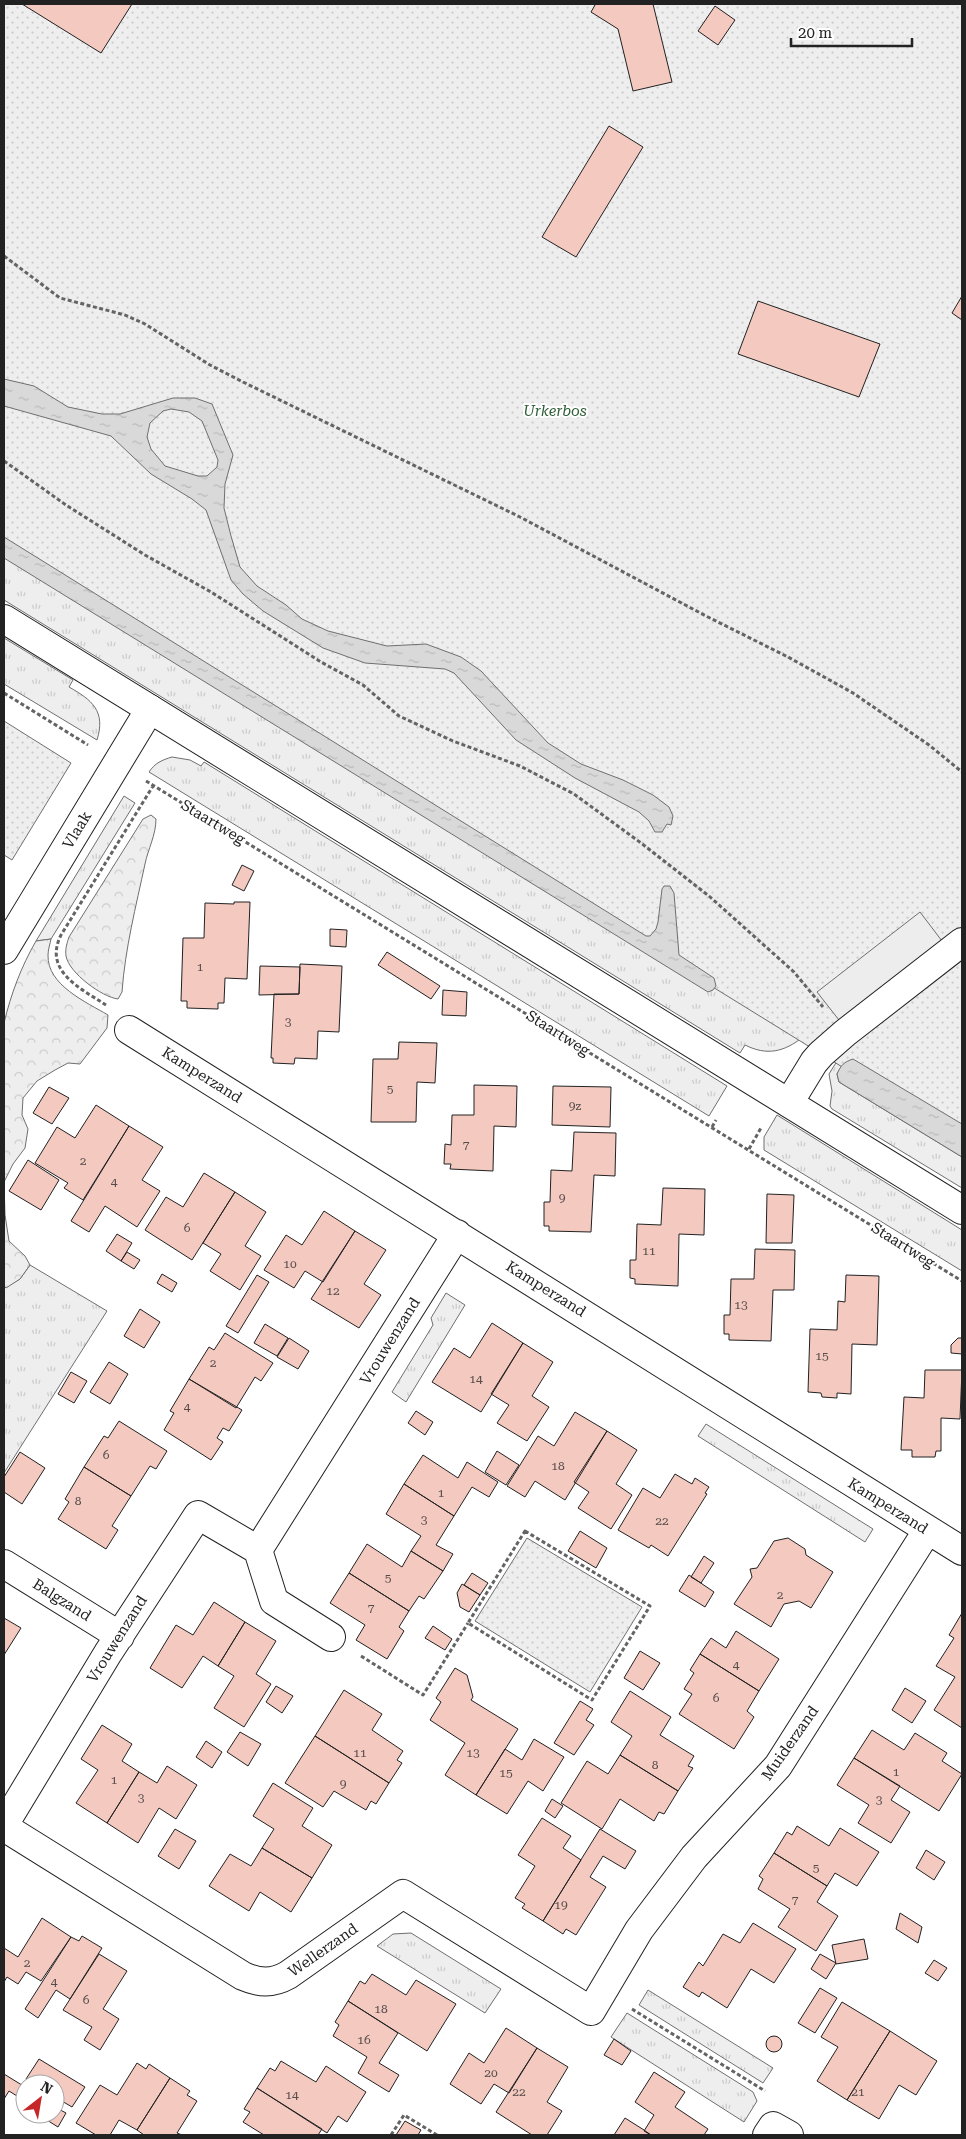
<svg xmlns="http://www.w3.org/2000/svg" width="966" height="2139" font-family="'Roboto Serif',serif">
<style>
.grass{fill:url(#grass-tufts);stroke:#6f6f6f}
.forest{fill:url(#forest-crowns);stroke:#6f6f6f}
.park{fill:url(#park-dots);stroke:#6f6f6f}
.parking{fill:#ededed;stroke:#6f6f6f}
.water{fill:url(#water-ripples);stroke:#6f6f6f;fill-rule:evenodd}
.building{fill:#f3c9c0;stroke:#222}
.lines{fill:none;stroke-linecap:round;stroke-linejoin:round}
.minor-casing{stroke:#222;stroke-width:30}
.tertiary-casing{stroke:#222;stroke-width:30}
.secondary-casing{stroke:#222;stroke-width:30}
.path{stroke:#646464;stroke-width:3;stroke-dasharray:4 2.5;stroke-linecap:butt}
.minor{stroke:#fff;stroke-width:28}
.tertiary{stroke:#fff;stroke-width:28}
.secondary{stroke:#fff;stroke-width:28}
.labels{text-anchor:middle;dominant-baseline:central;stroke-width:4;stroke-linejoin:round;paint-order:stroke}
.number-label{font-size:12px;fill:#564c4a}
.park-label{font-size:15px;font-style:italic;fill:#2f5e38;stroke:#fff}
.street-label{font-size:15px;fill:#222;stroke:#fff}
</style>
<defs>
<pattern id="grass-tufts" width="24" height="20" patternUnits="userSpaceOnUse" patternTransform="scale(1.25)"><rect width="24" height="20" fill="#eee"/><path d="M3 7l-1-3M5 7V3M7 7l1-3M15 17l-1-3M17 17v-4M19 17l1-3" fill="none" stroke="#ccc"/></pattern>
<pattern id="forest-crowns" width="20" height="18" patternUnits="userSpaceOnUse" patternTransform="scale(1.25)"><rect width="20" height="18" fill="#eee"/><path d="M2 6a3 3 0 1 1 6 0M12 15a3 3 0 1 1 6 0" fill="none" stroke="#ccc"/></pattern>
<pattern id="park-dots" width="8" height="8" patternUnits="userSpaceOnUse" patternTransform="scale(1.25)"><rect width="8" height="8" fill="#eee"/><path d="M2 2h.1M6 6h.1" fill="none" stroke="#ccc" stroke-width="1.8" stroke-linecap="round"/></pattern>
<pattern id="water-ripples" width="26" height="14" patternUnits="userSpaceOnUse" patternTransform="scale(1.25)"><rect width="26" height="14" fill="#d9d9d9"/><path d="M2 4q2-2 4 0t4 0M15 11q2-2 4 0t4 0" fill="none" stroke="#bababa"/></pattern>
</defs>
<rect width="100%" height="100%" fill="#fff"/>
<!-- grass -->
<path class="grass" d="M 4,468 L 803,1037 C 784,1052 767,1056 745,1045 L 740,1053 L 4,600 Z
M 4,638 L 73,680 L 69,687 C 92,700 106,711 97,740 L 4,684 Z
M 172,757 L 190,760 L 201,766 L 204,762 L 727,1086 L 709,1116 L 149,772 C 155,763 162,760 172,757 Z
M 124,796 L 135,803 L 51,939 L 36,941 Z
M 842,1053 L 844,1062 L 837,1074 L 839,1082 L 962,1157 L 962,1188 L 832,1109 L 830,1106 L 832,1091 L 829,1074 Z
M 777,1115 L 962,1230 L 962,1271 L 764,1150 L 764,1137 Z
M 30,1265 L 107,1311 L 4,1473 L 4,1286 L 6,1287 L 20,1279 Z
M 446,1293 L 465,1305 L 406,1402 L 392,1392 L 433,1325 L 431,1318 Z
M 706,1424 L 873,1529 L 865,1542 L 698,1436 Z
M 411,1933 L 501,1989 L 485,2013 L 377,1946 L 393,1934 Z
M 648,1990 L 773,2068 L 763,2083 L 639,2005 Z
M 627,2013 L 753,2092 L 757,2101 L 744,2122 L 611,2037 Z"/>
<!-- forest -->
<path class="forest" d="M 151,815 L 156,819 C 156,835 148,849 145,864 C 136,906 125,949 122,992 L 118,999 C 102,997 69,973 66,956 C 65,949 67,943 69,937 L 143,819 Z
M 51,939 C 50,944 48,950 48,955 C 47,985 86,1002 108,1015 L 107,1028 L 80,1064 L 68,1063 L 55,1070 L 37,1081 L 23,1098 L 22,1115 L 28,1129 L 25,1148 L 13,1164 L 4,1182 L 5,1215 L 9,1241 L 25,1256 L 30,1265 L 20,1279 L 6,1288 L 4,1286 L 4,1023 C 11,994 21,967 36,941 Z"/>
<!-- park -->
<path class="park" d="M 4,4 L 962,4 L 962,1141 L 4,549 Z
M 4,721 L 71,763 L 12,860 L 4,855 Z
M 527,1538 L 642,1607 L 590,1692 L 475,1621 Z"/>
<!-- parking -->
<path class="parking" d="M 920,912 L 942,941 L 839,1020 L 817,992 Z"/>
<!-- water -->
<path class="water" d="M 4,379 L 34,386 L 68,407 L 102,414 L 120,414 L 173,398 L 195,398 L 212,404 L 233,455 L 225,484 L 224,508 L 231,536 L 240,567 L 257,586 L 286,605 L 302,619 L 328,631 L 387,646 L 426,644 L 461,657 L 481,671 L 548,743 L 581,764 L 623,780 L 653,795 L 669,807 L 673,816 L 671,825 L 667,824 L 662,832 L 655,832 L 649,821 L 639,812 L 575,778 L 516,740 L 454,673 L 445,669 L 365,663 L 323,648 L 263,611 L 243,594 L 231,580 L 206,510 L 192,499 L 151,474 L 111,436 L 4,406 ZM 171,409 L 189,412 L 202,421 L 218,460 L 217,467 L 207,476 L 198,476 L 165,466 L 151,449 L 147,437 L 150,423 L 163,411 Z
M 4,537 L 646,936 L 650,936 L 656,929 L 658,922 L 662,889 L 664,886 L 670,886 L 674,893 L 679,955 L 714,978 L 716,986 L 713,990 L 708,992 L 4,558 Z
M 853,1059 L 962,1124 L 962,1157 L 839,1082 L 837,1074 C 841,1065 844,1062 853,1059 Z"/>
<!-- building -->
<path class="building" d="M 22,4 L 132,4 L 101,53 Z
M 593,4 L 653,4 L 672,82 L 633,91 L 618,29 L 591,12 L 595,5 Z
M 715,6 L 735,20 L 718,45 L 698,31 Z
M 609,126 L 643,147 L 576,257 L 542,237 Z
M 962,296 L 962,320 L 952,313 Z
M 758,301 L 880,344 L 859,397 L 738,354 Z
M 242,865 L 254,871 L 244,891 L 232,885 Z
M 234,902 L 250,902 L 247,979 L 225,978 L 224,1003 L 218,1003 L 218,1009 L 187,1008 L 187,1001 L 181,1001 L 183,938 L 204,938 L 205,903 L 234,904 Z
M 330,929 L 347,930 L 346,947 L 330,946 Z
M 387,952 L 440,986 L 431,999 L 378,965 Z
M 300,964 L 342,966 L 339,1032 L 318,1031 L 317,1059 L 295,1058 L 294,1064 L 273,1063 L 273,1058 L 271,1058 L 274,994 L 299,994 Z
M 260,966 L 300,967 L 299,994 L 259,995 Z
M 443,990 L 467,992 L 466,1016 L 442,1015 Z
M 399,1042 L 437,1043 L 435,1083 L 417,1082 L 416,1122 L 371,1122 L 373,1059 L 398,1059 Z
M 474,1085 L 517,1086 L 516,1127 L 494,1126 L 493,1171 L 450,1169 L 451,1164 L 444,1164 L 445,1144 L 451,1145 L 452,1115 L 474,1115 Z
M 553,1086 L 611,1087 L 610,1127 L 552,1125 Z
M 49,1087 L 69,1098 L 52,1124 L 33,1113 Z
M 96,1105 L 129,1126 L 83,1200 L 64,1188 L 68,1183 L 35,1163 L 57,1127 L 75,1138 Z
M 129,1126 L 163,1147 L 142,1180 L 160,1191 L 137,1227 L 105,1206 L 89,1232 L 71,1221 Z
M 574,1132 L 616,1133 L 615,1176 L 594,1175 L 591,1232 L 549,1231 L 549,1226 L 544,1226 L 544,1202 L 550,1202 L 551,1170 L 572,1171 Z
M 28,1160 L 59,1180 L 41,1210 L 9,1191 Z
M 204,1173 L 235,1192 L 192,1260 L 145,1230 L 166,1197 L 183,1207 Z
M 663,1188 L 705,1189 L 704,1235 L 679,1234 L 678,1286 L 635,1284 L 635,1279 L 630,1278 L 630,1260 L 636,1260 L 637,1224 L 661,1225 Z
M 235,1192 L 266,1212 L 245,1246 L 261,1256 L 240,1290 L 210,1271 L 221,1254 L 203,1243 Z
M 767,1194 L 794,1195 L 792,1243 L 766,1243 Z
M 324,1211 L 355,1231 L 323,1282 L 305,1271 L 294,1288 L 264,1270 L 286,1235 L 302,1245 Z
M 355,1231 L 386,1250 L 364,1284 L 381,1295 L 359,1328 L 311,1299 Z
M 117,1234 L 132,1243 L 121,1261 L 106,1251 Z
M 755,1249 L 795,1250 L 794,1290 L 773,1290 L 771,1341 L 729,1340 L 729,1334 L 724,1334 L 724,1315 L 730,1315 L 731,1279 L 754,1279 Z
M 127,1252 L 140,1260 L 134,1269 L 121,1261 Z
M 162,1274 L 177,1283 L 172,1292 L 157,1283 Z
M 257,1275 L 269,1282 L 238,1333 L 226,1326 Z
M 846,1275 L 879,1276 L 877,1345 L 852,1344 L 851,1394 L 837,1393 L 837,1398 L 822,1397 L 821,1393 L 808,1392 L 810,1329 L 837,1330 L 838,1301 L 845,1302 Z
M 140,1309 L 160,1322 L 144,1348 L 124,1336 Z
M 492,1323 L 523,1343 L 481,1412 L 432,1382 L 454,1348 L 470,1358 Z
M 265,1324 L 288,1338 L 277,1356 L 254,1343 Z
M 225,1333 L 273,1363 L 261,1381 L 255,1377 L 236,1408 L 189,1379 L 209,1347 L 214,1350 Z
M 289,1338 L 309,1351 L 298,1369 L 277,1357 Z
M 958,1338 L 962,1338 L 962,1354 L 951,1353 L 951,1345 Z
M 523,1343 L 553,1362 L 532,1396 L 549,1407 L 527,1441 L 497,1423 L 509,1405 L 491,1394 Z
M 109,1362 L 128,1374 L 110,1404 L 90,1392 Z
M 925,1370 L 962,1370 L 960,1419 L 941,1418 L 941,1451 L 936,1451 L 935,1457 L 912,1457 L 912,1450 L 901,1450 L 904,1397 L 924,1398 Z
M 71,1372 L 87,1381 L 74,1403 L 58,1394 Z
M 189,1379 L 242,1410 L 229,1431 L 223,1428 L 217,1438 L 223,1442 L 211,1460 L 164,1430 L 174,1413 L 170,1411 Z
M 416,1411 L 433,1422 L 425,1435 L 408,1423 Z
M 575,1412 L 607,1431 L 565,1500 L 535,1481 L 525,1497 L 507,1486 L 538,1436 L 554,1446 Z
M 119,1421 L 167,1451 L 156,1469 L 150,1466 L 131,1496 L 84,1467 L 104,1436 L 108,1438 Z
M 607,1431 L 637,1450 L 616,1484 L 632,1495 L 611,1529 L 578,1508 L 589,1492 L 574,1482 Z
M 497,1451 L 519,1465 L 506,1485 L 485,1472 Z
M 20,1452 L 45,1468 L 22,1504 L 4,1492 L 4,1477 Z
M 423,1455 L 458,1478 L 467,1462 L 498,1482 L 489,1497 L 472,1487 L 454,1516 L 404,1484 Z
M 84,1467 L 131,1496 L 112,1526 L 118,1530 L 106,1549 L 58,1519 L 69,1502 L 65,1499 Z
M 675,1474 L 692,1484 L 695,1478 L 709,1487 L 705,1493 L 707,1494 L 668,1556 L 651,1545 L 649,1548 L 618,1530 L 643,1488 L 660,1498 Z
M 404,1484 L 454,1516 L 436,1545 L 453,1554 L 443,1571 L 411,1551 L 421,1536 L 386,1514 Z
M 580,1531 L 607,1548 L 596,1568 L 568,1551 Z
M 788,1538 L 805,1549 L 806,1555 L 833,1572 L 811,1608 L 799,1601 L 784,1604 L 771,1627 L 734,1604 L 752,1577 L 750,1569 L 757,1568 L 774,1541 Z
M 367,1544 L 402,1567 L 411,1551 L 443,1571 L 424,1599 L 419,1596 L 409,1611 L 349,1573 Z
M 704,1556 L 714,1563 L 701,1583 L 691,1577 Z
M 349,1573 L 409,1611 L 399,1627 L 404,1631 L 387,1659 L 356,1640 L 365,1625 L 330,1603 Z
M 472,1573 L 488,1583 L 480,1595 L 464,1585 Z
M 689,1575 L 714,1592 L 705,1607 L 679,1591 Z
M 462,1584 L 480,1595 L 469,1612 L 460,1607 L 457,1593 Z
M 214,1602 L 245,1622 L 218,1666 L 203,1656 L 182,1688 L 150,1668 L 176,1625 L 193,1635 Z
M 962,1613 L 962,1728 L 934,1710 L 955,1677 L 936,1666 L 954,1638 L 949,1635 Z
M 4,1618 L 21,1628 L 4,1655 Z
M 245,1622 L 276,1641 L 256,1674 L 271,1684 L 244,1727 L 214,1708 L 234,1676 L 218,1666 Z
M 433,1626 L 452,1639 L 445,1650 L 425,1638 Z
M 736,1631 L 779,1659 L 759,1691 L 700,1654 L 711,1638 L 726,1648 Z
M 640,1651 L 660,1663 L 643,1690 L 624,1678 Z
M 700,1654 L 759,1691 L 747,1711 L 754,1717 L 734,1749 L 679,1714 L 692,1694 L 684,1689 L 694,1673 L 690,1670 Z
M 455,1668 L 467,1675 L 473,1697 L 471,1700 L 518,1729 L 476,1795 L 445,1775 L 465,1743 L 430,1720 L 441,1702 L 436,1698 Z
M 276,1686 L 293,1696 L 282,1713 L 266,1702 Z
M 905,1688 L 926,1701 L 912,1723 L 892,1710 Z
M 344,1690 L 382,1714 L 372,1730 L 403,1751 L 397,1760 L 402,1763 L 389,1783 L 315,1736 Z
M 630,1691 L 671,1717 L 660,1735 L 694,1756 L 688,1766 L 693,1768 L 678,1791 L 620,1755 L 632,1736 L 611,1722 Z
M 580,1701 L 593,1709 L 586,1720 L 594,1725 L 574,1755 L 554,1743 Z
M 102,1725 L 132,1744 L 122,1761 L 139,1772 L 107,1823 L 76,1803 L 98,1770 L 81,1759 Z
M 872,1730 L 904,1750 L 915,1733 L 947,1753 L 942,1761 L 962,1774 L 939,1811 L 854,1758 Z
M 240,1732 L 261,1744 L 248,1766 L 227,1752 Z
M 315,1736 L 389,1783 L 376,1804 L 371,1801 L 366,1810 L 334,1791 L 323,1807 L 285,1783 Z
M 534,1739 L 564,1757 L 543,1791 L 528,1781 L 507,1814 L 476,1795 L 505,1749 L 522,1760 Z
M 206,1741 L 222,1752 L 212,1768 L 196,1757 Z
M 620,1755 L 678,1791 L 664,1814 L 659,1812 L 654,1821 L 620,1799 L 602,1829 L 561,1803 L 587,1761 L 608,1774 Z
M 854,1758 L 900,1786 L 891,1800 L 910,1812 L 891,1843 L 858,1823 L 869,1805 L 837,1785 Z
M 167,1766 L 197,1785 L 176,1819 L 159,1808 L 138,1843 L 107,1823 L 139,1772 L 157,1783 Z
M 273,1783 L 313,1808 L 302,1826 L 332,1845 L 312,1878 L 262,1848 L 274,1829 L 253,1816 Z
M 552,1799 L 563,1806 L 555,1818 L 545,1811 Z
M 542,1818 L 571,1836 L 563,1848 L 581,1860 L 543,1921 L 522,1908 L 525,1904 L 515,1898 L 535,1866 L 518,1855 Z
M 797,1826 L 829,1846 L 840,1828 L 879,1852 L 857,1886 L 835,1873 L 827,1886 L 774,1853 L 787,1832 L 792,1835 Z
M 175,1829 L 196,1841 L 179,1869 L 158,1856 Z
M 600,1829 L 636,1851 L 625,1869 L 603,1856 L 590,1877 L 606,1887 L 576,1935 L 566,1929 L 563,1934 L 543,1921 Z
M 262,1848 L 312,1878 L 291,1912 L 260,1892 L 249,1911 L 209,1886 L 230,1854 L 251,1866 Z
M 926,1850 L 945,1862 L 934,1880 L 916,1868 Z
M 774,1853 L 827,1886 L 817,1902 L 838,1916 L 816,1951 L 778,1927 L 790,1909 L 758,1889 L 763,1879 L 759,1876 Z
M 900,1913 L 922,1927 L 918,1943 L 896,1929 Z
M 42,1918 L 71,1937 L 41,1981 L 26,1972 L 18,1984 L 7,1977 L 4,1982 L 4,1948 L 18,1957 Z
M 753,1923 L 796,1949 L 774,1983 L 751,1969 L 727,2008 L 702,1992 L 699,1997 L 683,1987 L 699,1962 L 703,1966 L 723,1934 L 740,1943 Z
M 82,1936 L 102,1948 L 70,1999 L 56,1990 L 38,2018 L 25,2009 L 71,1937 L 79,1941 Z
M 864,1939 L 868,1959 L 836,1964 L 832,1945 Z
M 99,1954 L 127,1971 L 103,2009 L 119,2019 L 100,2050 L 84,2040 L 92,2027 L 63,2010 Z
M 820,1954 L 836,1963 L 826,1979 L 811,1969 Z
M 934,1960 L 947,1968 L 938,1981 L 925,1973 Z
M 372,1974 L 406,1995 L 416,1980 L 456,2004 L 427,2051 L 348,2001 L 360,1981 L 365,1984 Z
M 820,1988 L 837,1998 L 815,2033 L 798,2023 Z
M 348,2001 L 398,2033 L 379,2063 L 399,2075 L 389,2092 L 358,2073 L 367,2057 L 333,2036 L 339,2025 L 335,2022 Z
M 842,2002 L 890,2031 L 847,2100 L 817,2081 L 838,2047 L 821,2037 Z
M 506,2028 L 537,2048 L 509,2093 L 494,2084 L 481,2104 L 450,2084 L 469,2053 L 484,2063 Z
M 890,2031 L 937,2061 L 916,2095 L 899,2085 L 879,2119 L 847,2100 Z
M766 2044a8 8 0 1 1 16 0a8 8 0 1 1-16 0Z
M 614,2039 L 631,2051 L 622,2065 L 604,2055 Z
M 537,2048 L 568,2067 L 547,2102 L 562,2111 L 547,2135 L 532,2135 L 496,2112 Z
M 39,2059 L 85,2087 L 72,2107 L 55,2097 L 55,2084 L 34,2084 L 26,2079 Z
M 281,2061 L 316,2082 L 326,2066 L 366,2092 L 347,2122 L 338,2116 L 327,2133 L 257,2088 L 270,2068 L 275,2071 Z
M 137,2063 L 146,2069 L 149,2064 L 170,2078 L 137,2130 L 119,2120 L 110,2135 L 96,2135 L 76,2123 L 100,2085 L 117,2095 Z
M 654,2072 L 685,2092 L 675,2107 L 708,2129 L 704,2135 L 651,2135 L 644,2131 L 654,2115 L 635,2102 Z
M 4,2074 L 25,2087 L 25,2101 L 9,2091 L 4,2099 Z
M 170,2078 L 190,2091 L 187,2095 L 197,2101 L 177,2133 L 182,2135 L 144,2135 L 137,2130 Z
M 257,2088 L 322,2129 L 318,2135 L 264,2135 L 243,2122 L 250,2112 L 244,2109 Z
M 55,2107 L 66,2113 L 58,2127 L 42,2117 L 44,2114 L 55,2114 Z
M 625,2118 L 644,2130 L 651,2135 L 614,2135 Z
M 405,2121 L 421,2130 L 418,2135 L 396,2135 Z"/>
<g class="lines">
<!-- minor casing -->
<g class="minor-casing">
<path id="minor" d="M 129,1030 L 962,1551
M 789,1103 L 814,1062 L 821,1054 L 845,1033 L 962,942
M 258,1550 L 457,1234
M 4,1564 L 120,1636
M 4,1825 L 108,1653 L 198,1515 L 258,1550 L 274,1601 L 331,1637
M 4,1827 L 243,1976 C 259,1983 272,1984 288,1975 L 403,1894 L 591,2011 L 639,1930 L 694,1857 L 778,1766 L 927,1531
M 767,2135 L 773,2126 L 789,2135"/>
</g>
<!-- tertiary casing -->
<g class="tertiary-casing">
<path id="tertiary" d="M 4,950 L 150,709"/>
</g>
<!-- secondary casing -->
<g class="secondary-casing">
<path id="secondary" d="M 4,619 L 962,1210"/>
</g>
<!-- path -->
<path class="path" d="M 4,256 L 60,298 L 125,315 L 145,324 L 210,365 L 243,382 L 520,517 L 706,616 L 788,657 L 853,693 L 929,745 L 962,772
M 4,461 L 66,505 L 145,555 L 211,592 L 321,662 L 363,685 L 399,716 L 453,741 L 520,766 L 574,794 L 641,843 L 709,896 L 794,972 L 823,1007
M 4,693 L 88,745
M 146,781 L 962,1281
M 106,1005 C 80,988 43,971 61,935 L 153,786
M 712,1127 L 716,1120
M 749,1149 L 761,1128
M 525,1531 L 650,1606 L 592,1700 L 468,1623 Z
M 361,1656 L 423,1695 L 468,1623
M 632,2009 L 765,2091
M 391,2135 L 404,2115 L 437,2135"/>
<!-- minor -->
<use href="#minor" class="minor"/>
<!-- tertiary -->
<use href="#tertiary" class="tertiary"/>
<!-- secondary -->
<use href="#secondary" class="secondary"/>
</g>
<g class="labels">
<!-- number labels -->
<g class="number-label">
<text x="200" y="967">1</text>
<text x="288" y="1022">3</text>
<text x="390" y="1089">5</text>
<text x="575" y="1106">9z</text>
<text x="466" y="1145">7</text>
<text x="83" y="1161">2</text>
<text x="114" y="1182">4</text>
<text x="562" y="1198">9</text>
<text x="187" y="1228">6</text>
<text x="649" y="1251">11</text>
<text x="290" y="1264">10</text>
<text x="333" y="1291">12</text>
<text x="741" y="1305">13</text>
<text x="822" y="1356">15</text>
<text x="213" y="1363">2</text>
<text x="476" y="1379">14</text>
<text x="187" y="1407">4</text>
<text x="106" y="1455">6</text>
<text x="558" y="1466">18</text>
<text x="441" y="1493">1</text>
<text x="78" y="1501">8</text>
<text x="424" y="1520">3</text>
<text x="662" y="1521">22</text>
<text x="388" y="1578">5</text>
<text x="780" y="1595">2</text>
<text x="371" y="1608">7</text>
<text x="736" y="1665">4</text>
<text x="716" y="1698">6</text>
<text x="360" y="1753">11</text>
<text x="473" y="1753">13</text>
<text x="655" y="1765">8</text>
<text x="896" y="1772">1</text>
<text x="506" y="1773">15</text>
<text x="114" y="1780">1</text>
<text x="343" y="1784">9</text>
<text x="141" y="1798">3</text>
<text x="879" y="1800">3</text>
<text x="816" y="1868">5</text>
<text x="795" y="1900">7</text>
<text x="561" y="1905">19</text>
<text x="27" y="1963">2</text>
<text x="54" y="1982">4</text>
<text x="86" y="2000">6</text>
<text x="381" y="2009">18</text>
<text x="364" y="2040">16</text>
<text x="491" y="2073">20</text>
<text x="519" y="2092">22</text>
<text x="858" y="2092">21</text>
<text x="292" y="2095">14</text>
</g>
<!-- park labels -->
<g class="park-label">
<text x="555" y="411">Urkerbos</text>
</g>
<!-- street labels -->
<g class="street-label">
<text transform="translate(213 822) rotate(31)">Staartweg</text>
<text transform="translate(77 830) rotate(-59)">Vlaak</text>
<text transform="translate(558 1033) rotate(32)">Staartweg</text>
<text transform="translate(202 1075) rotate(32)">Kamperzand</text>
<text transform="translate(903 1245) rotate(32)">Staartweg</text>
<text transform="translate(546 1289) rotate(32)">Kamperzand</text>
<text transform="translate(390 1341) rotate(-58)">Vrouwenzand</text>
<text transform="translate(888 1506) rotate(32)">Kamperzand</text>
<text transform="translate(62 1600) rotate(32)">Balgzand</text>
<text transform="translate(117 1639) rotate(-58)">Vrouwenzand</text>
<text transform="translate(790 1743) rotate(-55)">Muiderzand</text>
<text transform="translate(323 1950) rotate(-35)">Wellerzand</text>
</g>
</g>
<!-- border -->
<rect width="966" height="2139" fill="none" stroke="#222222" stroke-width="10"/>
<!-- north arrow -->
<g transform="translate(40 2099) rotate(31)"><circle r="24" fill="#ffffff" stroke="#a7a7a7"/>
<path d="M0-4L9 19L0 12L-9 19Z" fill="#c62828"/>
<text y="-8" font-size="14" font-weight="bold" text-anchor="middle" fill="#222222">N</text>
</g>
<!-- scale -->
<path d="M791 38v8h121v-8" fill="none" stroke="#222222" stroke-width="2.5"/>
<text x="798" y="38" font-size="15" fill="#222222" stroke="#ffffff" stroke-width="4" paint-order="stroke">20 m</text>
</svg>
